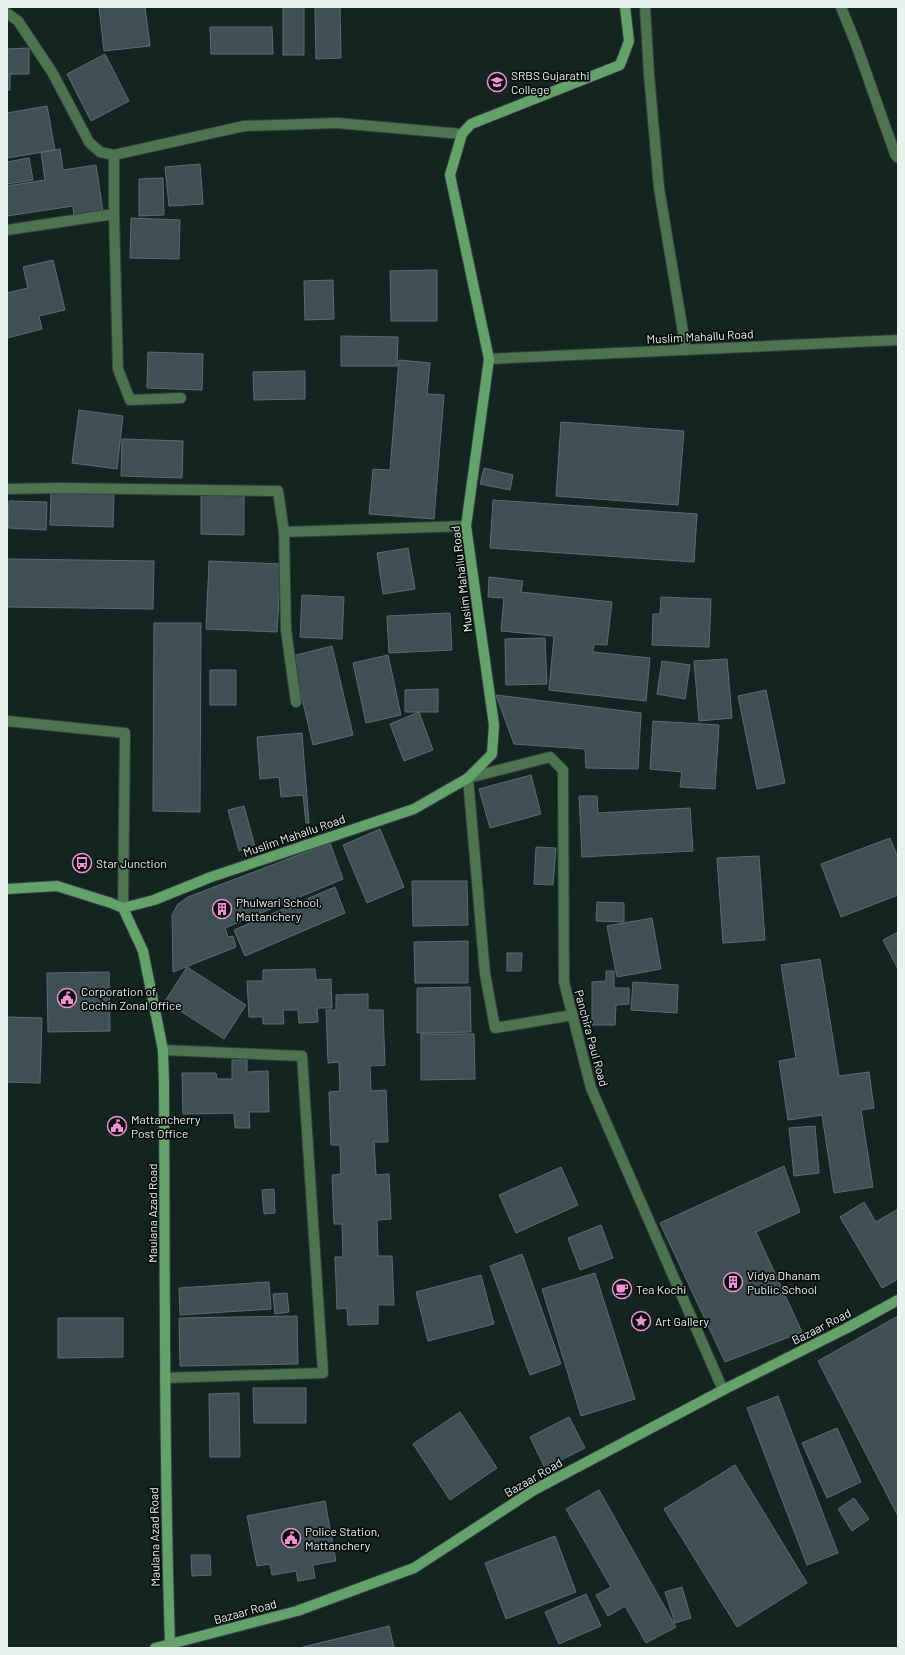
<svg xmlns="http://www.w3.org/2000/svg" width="905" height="1655" font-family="Barlow,sans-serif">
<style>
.building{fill:#3e5054;stroke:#5a6d71}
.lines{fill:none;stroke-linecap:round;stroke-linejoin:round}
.lane-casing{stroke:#32423e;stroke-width:12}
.street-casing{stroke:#32423e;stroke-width:12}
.secondary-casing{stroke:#32423e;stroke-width:12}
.lane{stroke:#4e7351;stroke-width:10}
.street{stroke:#4e7351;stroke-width:10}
.secondary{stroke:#65a26b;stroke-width:10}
.labels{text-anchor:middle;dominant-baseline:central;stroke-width:3.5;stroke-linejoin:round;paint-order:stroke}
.poi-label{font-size:12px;fill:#e8f3f0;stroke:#060c0b;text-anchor:start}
.street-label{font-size:12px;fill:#e8f3f0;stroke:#060c0b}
</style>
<rect width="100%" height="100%" fill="#142521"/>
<!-- building -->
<path class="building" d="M 99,7 L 145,7 L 150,46 L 104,51 Z
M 283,7 L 304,7 L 304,55 L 283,55 Z
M 315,7 L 340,7 L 341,58 L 316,59 Z
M 210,27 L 272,27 L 273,54 L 211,54 Z
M 29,48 L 29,74 L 10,74 L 10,90 L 7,90 L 7,49 Z
M 105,54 L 129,101 L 91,121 L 67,74 Z
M 47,106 L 55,150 L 7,158 L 7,113 Z
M 60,149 L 63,170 L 96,165 L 103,212 L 74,217 L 73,206 L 7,216 L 7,186 L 45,180 L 41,152 Z
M 29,158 L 33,180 L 7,184 L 7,162 Z
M 200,164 L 203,204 L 169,206 L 165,167 Z
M 163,178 L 164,215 L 139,216 L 139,179 Z
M 131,218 L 180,220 L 179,259 L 130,258 Z
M 53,260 L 65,310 L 39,316 L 42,329 L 7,338 L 7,293 L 28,288 L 23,267 Z
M 437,270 L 437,321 L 391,321 L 390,271 Z
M 333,280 L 334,319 L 305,320 L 304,281 Z
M 341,336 L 398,337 L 397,366 L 341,366 Z
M 148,352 L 203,354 L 202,390 L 147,388 Z
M 399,360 L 430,363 L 427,394 L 444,395 L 434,519 L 369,514 L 373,469 L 390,470 Z
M 305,371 L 305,399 L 254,400 L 253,372 Z
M 79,410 L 123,416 L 117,469 L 72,463 Z
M 561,422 L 684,431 L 678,505 L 556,496 Z
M 122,439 L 183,441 L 182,478 L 121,476 Z
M 484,468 L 513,475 L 510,490 L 480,484 Z
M 51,491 L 114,493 L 113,527 L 50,525 Z
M 201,495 L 244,495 L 244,535 L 201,534 Z
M 493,500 L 697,514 L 694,562 L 490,548 Z
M 9,501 L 47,502 L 46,530 L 8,528 Z
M 408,548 L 415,589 L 383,594 L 377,553 Z
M 7,559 L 154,561 L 153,609 L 7,607 Z
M 209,561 L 281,564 L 277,632 L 206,629 Z
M 489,577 L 523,581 L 521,592 L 612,602 L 607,645 L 594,644 L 593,652 L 650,658 L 646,701 L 549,690 L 554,636 L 501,631 L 504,598 L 488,597 Z
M 302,595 L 344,597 L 342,639 L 300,637 Z
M 661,597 L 711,599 L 709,647 L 652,645 L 653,614 L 660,614 Z
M 450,613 L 452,650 L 389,653 L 387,616 Z
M 154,623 L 201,623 L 200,812 L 153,811 Z
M 545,638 L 547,684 L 506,685 L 505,639 Z
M 332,646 L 353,735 L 313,745 L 292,656 Z
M 388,655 L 401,715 L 366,723 L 353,663 Z
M 727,659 L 732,718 L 699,721 L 694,661 Z
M 662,661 L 690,665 L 685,699 L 657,694 Z
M 210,670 L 236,670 L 236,705 L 210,705 Z
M 438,689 L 438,712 L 405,712 L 405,690 Z
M 766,690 L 785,783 L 757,789 L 738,696 Z
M 496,695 L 641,713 L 638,769 L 586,768 L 585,749 L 514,744 Z
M 419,712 L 433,750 L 404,761 L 390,724 Z
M 653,721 L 719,725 L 715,789 L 680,787 L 682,772 L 650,769 Z
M 302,733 L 309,823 L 306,823 L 303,795 L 281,797 L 279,777 L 260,779 L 257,737 Z
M 531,775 L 541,814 L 490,828 L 479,789 Z
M 579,796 L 597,796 L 598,813 L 690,808 L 693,851 L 582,857 Z
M 244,806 L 255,847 L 239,851 L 228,810 Z
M 380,829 L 404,887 L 367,903 L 343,845 Z
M 890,838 L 898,858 L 898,895 L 841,917 L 821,864 Z
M 330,843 L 343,879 L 225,928 L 228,937 L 233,936 L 236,947 L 173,972 L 172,915 L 178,904 L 188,897 Z
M 536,847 L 556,848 L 553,885 L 534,884 Z
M 759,856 L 765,940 L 723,943 L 717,858 Z
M 412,881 L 467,881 L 468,925 L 413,926 Z
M 335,887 L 345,913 L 245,956 L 234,930 Z
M 597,902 L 624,903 L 624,922 L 596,921 Z
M 652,918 L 661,969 L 617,977 L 607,926 Z
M 898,932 L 898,969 L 883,940 Z
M 468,941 L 468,983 L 415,983 L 414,942 Z
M 507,953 L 522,953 L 521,971 L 507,971 Z
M 820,959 L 839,1076 L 869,1072 L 874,1108 L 861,1110 L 873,1187 L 834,1193 L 822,1115 L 788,1120 L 779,1061 L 796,1058 L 781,965 Z
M 187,967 L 246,1005 L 224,1039 L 165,1001 Z
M 315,969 L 316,980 L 331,979 L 332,1008 L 317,1008 L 318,1022 L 299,1023 L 298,1010 L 283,1010 L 284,1024 L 263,1024 L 263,1017 L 249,1017 L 247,981 L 263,981 L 263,970 Z
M 606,971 L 614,971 L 614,988 L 629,988 L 629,1004 L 616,1005 L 615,1025 L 592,1025 L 592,982 L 606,981 Z
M 109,972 L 110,1031 L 48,1032 L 47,973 Z
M 633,982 L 678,985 L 677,1013 L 631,1010 Z
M 470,987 L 471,1032 L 417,1033 L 417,988 Z
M 368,994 L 368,1010 L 383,1010 L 385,1065 L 370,1066 L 371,1091 L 386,1090 L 388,1142 L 374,1142 L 376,1175 L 389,1174 L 391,1219 L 377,1220 L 378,1256 L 392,1256 L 394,1305 L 378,1305 L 378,1324 L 348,1325 L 347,1308 L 337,1309 L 335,1257 L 343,1257 L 342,1224 L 334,1224 L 332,1175 L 341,1174 L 340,1145 L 331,1145 L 329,1092 L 340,1091 L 339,1062 L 328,1063 L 326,1010 L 336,1010 L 336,995 Z
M 7,1017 L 42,1018 L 40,1083 L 7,1082 Z
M 421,1034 L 474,1034 L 475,1079 L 421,1080 Z
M 232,1060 L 247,1060 L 247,1072 L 268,1071 L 269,1112 L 249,1112 L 250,1128 L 235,1128 L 234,1113 L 183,1114 L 182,1073 L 216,1073 L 217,1079 L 232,1079 Z
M 815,1126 L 819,1173 L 794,1176 L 789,1128 Z
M 784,1166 L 800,1212 L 756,1232 L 802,1332 L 725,1362 L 660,1223 Z
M 561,1167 L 578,1205 L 516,1233 L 499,1195 Z
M 274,1189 L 275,1213 L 264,1214 L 262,1190 Z
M 864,1202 L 876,1222 L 898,1209 L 898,1279 L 882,1288 L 840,1217 Z
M 601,1225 L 613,1258 L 580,1270 L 568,1238 Z
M 522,1254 L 561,1364 L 530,1375 L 490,1266 Z
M 595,1273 L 635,1399 L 581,1416 L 542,1289 Z
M 481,1275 L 494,1324 L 428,1341 L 416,1292 Z
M 269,1282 L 271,1309 L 180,1315 L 179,1288 Z
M 287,1293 L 289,1312 L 275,1314 L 273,1294 Z
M 297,1316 L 298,1364 L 180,1366 L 179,1318 Z
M 898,1316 L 898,1516 L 818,1361 Z
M 58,1318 L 123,1318 L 123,1357 L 58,1358 Z
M 253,1388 L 306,1388 L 306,1423 L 254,1423 Z
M 239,1393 L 240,1457 L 210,1457 L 209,1394 Z
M 778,1396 L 838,1553 L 807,1565 L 747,1408 Z
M 460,1412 L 497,1468 L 450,1500 L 413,1444 Z
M 569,1417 L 585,1448 L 545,1468 L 530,1437 Z
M 837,1428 L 861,1482 L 827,1498 L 802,1443 Z
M 735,1465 L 807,1583 L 737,1627 L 664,1509 Z
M 599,1490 L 676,1627 L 646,1643 L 625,1606 L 608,1616 L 596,1595 L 611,1587 L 566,1509 Z
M 854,1498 L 869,1519 L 852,1531 L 838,1509 Z
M 325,1501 L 336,1561 L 313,1565 L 315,1578 L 298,1581 L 296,1571 L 272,1575 L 270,1564 L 257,1566 L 247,1516 Z
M 555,1536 L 576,1592 L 506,1619 L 485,1563 Z
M 191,1555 L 210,1555 L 211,1575 L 192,1576 Z
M 682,1587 L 691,1618 L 675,1623 L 665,1592 Z
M 586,1594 L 601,1626 L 559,1644 L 545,1612 Z
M 389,1626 L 394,1648 L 299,1648 Z"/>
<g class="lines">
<!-- lane casing -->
<g class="lane-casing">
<path id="lane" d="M 645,7 L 649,74 L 659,188 L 686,350
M 7,721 L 125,733 L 123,908
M 468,778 L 485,974 L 495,1028 L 573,1015
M 163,1050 L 302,1056 L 323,1373 L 165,1378"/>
</g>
<!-- street casing -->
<g class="street-casing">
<path id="street" d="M 841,7 L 856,44 L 895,154 L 898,158
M 7,13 L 18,21 L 52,72 L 89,142 L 100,152 L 114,155 L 244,126 L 337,123 L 462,134
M 114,155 L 114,214 L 118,369 L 130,400 L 181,398
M 7,230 L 114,214
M 489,359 L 898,340
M 7,489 L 58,488 L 278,491 L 284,532 L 466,526
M 284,532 L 286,630 L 296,702
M 468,778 L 550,757 L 563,770 L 564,982 L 591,1088 L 723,1390"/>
</g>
<!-- secondary casing -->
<g class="secondary-casing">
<path id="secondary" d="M 7,889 L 57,886 L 111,903 L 123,908 L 143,951 L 163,1050 L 164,1085 C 165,1271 164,1458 170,1644
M 123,908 L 154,900 L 211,877 L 414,809 L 468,778 L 492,754 L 494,725 L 466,526 L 489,359 L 450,175 L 462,134 L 471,124 L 620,65 L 629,41 L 625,7
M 155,1648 L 297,1611 L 414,1568 L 534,1490 L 723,1390 L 847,1328 L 898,1300"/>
</g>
<!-- lane -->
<use href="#lane" class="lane"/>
<!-- street -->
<use href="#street" class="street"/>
<!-- secondary -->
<use href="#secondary" class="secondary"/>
</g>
<!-- icons -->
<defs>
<g id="university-ring" transform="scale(1)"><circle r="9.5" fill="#060c0b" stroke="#f391d5" stroke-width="1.5"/><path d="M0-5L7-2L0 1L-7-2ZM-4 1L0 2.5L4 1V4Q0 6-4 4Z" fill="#f391d5"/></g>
<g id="bus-ring" transform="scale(1)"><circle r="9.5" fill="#060c0b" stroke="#f391d5" stroke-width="1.5"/><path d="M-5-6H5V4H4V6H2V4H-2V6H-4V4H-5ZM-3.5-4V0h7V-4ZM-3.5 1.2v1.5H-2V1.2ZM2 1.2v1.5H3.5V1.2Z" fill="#f391d5"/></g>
<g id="building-ring" transform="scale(1)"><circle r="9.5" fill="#060c0b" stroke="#f391d5" stroke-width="1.5"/><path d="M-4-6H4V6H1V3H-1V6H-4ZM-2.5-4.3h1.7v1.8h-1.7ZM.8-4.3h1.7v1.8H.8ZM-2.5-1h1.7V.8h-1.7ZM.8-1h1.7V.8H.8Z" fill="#f391d5"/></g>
<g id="civic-ring" transform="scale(1)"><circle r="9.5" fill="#060c0b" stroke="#f391d5" stroke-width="1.5"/><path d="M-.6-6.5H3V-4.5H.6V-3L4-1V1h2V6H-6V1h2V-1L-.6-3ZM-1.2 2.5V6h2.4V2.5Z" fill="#f391d5"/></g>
<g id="cafe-ring" transform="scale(1)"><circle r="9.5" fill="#060c0b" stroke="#f391d5" stroke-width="1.5"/><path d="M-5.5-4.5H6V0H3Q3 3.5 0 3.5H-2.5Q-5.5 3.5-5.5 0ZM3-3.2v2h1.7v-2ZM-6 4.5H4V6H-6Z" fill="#f391d5"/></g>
<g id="sight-ring" transform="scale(1)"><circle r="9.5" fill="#060c0b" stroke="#f391d5" stroke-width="1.5"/><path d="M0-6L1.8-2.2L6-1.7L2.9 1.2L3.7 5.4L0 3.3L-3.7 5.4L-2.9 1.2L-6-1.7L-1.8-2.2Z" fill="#f391d5"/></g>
</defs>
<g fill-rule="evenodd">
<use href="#university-ring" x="497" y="82"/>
<use href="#bus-ring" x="82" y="863"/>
<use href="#building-ring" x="222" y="909"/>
<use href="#civic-ring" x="67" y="998"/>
<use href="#civic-ring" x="117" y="1126"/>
<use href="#building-ring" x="733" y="1282"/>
<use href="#cafe-ring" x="622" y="1289"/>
<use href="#sight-ring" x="641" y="1321"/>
<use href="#civic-ring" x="291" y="1538"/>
</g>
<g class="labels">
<!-- poi labels -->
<g class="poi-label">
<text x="511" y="75">SRBS Gujarathi<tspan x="511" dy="14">College</tspan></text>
<text x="96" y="863">Star Junction</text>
<text x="236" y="902">Phulwari School,<tspan x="236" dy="14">Mattanchery</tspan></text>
<text x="81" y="991">Corporation of<tspan x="81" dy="14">Cochin Zonal Office</tspan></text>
<text x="131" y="1119">Mattancherry<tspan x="131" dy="14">Post Office</tspan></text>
<text x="747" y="1275">Vidya Dhanam<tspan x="747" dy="14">Public School</tspan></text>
<text x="636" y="1289">Tea Kochi</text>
<text x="655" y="1321">Art Gallery</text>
<text x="305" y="1531">Police Station,<tspan x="305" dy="14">Mattanchery</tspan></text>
</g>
<!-- street labels -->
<g class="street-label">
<text transform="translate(700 336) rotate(-3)">Muslim Mahallu Road</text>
<text transform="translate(461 579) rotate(-97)">Muslim Mahallu Road</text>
<text transform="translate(294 835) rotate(-19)">Muslim Mahallu Road</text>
<text transform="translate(592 1038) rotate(75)">Panchira Paul Road</text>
<text transform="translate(152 1213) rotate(-90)">Maulana Azad Road</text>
<text transform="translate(821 1326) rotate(-27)">Bazaar Road</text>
<text transform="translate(533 1477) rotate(-30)">Bazaar Road</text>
<text transform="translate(154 1537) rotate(-91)">Maulana Azad Road</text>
<text transform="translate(245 1611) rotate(-15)">Bazaar Road</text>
</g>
</g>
<!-- border -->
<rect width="905" height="1655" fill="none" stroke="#e8f3f0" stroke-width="16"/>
</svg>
